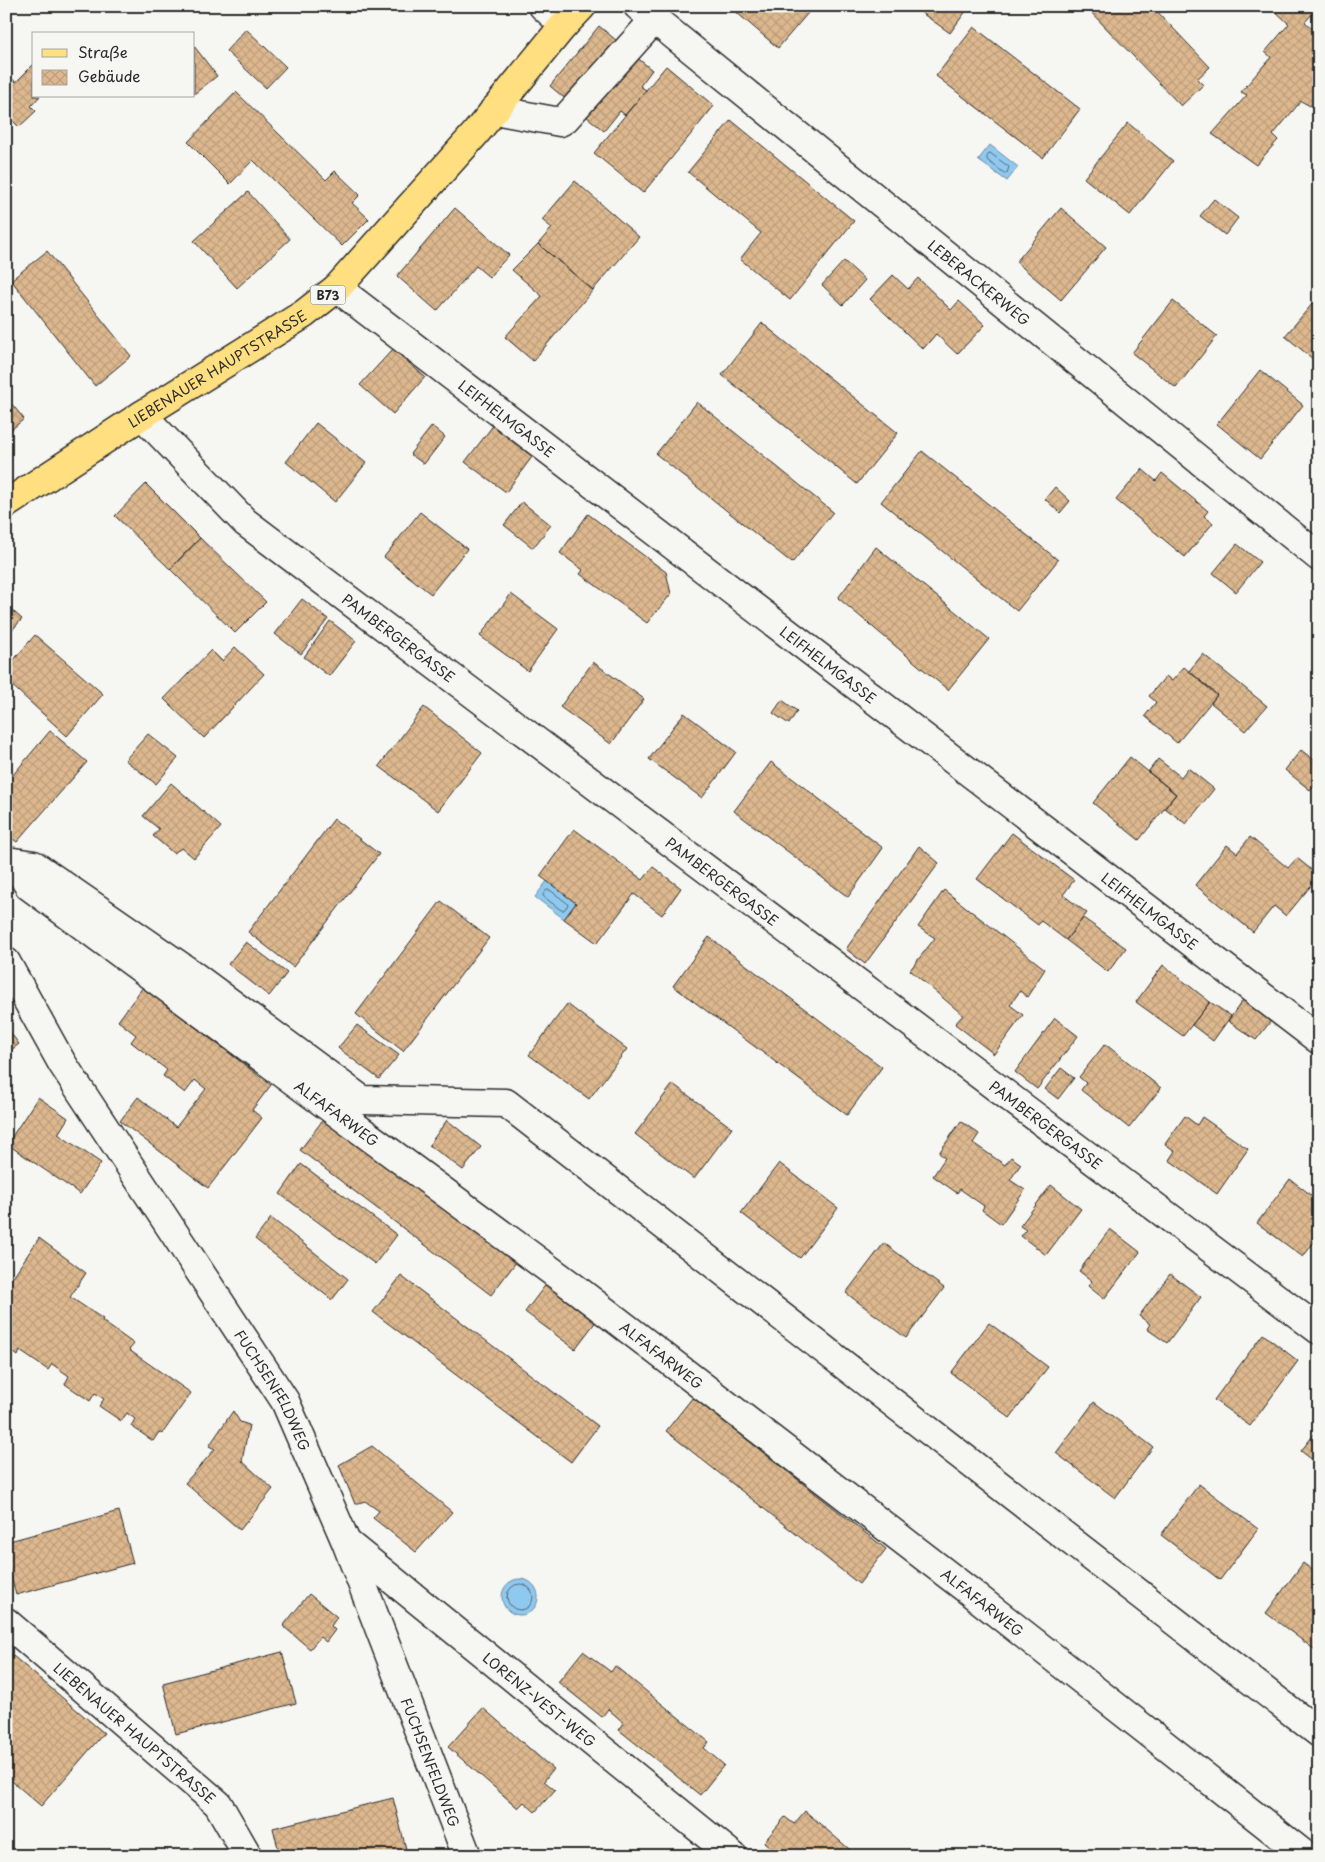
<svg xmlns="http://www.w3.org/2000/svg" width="1325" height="1862" font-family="'Playpen Sans',sans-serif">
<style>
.water{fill:#90c9ef;stroke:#688aa1}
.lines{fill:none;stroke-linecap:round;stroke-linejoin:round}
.shore{stroke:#536a79;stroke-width:1}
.building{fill:url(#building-cross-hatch);stroke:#2b2b2b}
.minor-casing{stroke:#2b2b2b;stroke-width:31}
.major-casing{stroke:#2b2b2b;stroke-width:31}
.minor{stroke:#f6f6f2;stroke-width:28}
.major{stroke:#ffdf80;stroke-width:28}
.labels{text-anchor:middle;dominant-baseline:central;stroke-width:5;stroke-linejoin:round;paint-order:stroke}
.shield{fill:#f6f6f2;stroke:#686867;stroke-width:1}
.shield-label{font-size:12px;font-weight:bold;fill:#2b2b2b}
.street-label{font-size:14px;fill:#2b2b2b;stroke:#f6f6f2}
</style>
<defs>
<pattern id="building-cross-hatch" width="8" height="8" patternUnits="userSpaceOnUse" patternTransform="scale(1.25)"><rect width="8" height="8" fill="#ddb88e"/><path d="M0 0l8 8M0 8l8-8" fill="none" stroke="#be9e7b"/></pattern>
</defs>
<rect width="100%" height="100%" fill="#f6f6f2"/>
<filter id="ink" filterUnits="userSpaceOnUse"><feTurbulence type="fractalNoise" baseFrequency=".02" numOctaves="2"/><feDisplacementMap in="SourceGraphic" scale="10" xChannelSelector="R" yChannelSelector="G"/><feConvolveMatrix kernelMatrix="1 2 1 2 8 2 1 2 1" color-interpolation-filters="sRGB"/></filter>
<g filter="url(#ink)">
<!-- water -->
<path class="water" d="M 990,145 L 1018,167 L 1007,181 L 978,160 Z
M 547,881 L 576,903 L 564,919 L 535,897 Z
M502 1597a18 18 0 1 1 36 0a18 18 0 1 1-36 0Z"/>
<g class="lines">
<!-- shore -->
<path class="shore" d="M 990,153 L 1009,167 L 1007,173 L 1004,173 L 987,160 L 987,157 Z
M 547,890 L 550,890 L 567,903 L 568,905 L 564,910 L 561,910 L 544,897 L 543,895 Z
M507 1597a13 13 0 1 1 26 0a13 13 0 1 1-26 0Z"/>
</g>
<!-- building -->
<path class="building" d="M 729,6 L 814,6 L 778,48 Z
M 919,6 L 960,6 L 966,11 L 950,33 L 916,9 Z
M 1085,6 L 1152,6 L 1210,67 L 1197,79 L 1203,85 L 1181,106 Z
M 1270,6 L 1319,6 L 1305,22 L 1319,34 L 1319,94 L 1310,106 L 1301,101 L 1273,135 L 1278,140 L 1256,165 L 1212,134 L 1247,95 L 1241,92 L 1271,57 L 1265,52 L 1289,24 Z
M 599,26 L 652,70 L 640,86 L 646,90 L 625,115 L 620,111 L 604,131 L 550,86 Z
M 974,27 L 1080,109 L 1043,158 L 936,76 Z
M 246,29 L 286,67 L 266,88 L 226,51 Z
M 194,46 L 217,76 L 194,94 Z
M 34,64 L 34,96 L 40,96 L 31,106 L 36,111 L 19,127 L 6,114 L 6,79 L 9,76 L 16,82 Z
M 666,66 L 714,106 L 643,193 L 594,153 Z
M 236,92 L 326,180 L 335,171 L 360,195 L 352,203 L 369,219 L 342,246 L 253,160 L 230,184 L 188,142 Z
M 731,120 L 854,221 L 790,300 L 740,259 L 761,233 L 688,172 Z
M 1128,123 L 1173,161 L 1130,215 L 1084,178 Z
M 575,181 L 639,237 L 593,290 L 538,244 L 552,228 L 542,220 Z
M 248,192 L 290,239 L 237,288 L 194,241 Z
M 1214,199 L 1238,218 L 1225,235 L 1200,216 Z
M 455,208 L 509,255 L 489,277 L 476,266 L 437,311 L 397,276 Z
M 1061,208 L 1106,247 L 1061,300 L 1016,262 Z
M 538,244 L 593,290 L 533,361 L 505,337 L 542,296 L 512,270 Z
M 47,251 L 131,356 L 95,386 L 11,280 Z
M 844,261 L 865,280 L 843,305 L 822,285 Z
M 893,275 L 908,289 L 918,278 L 951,310 L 959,301 L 985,325 L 957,354 L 936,334 L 923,349 L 870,299 Z
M 1319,296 L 1319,364 L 1285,336 Z
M 1173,301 L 1217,336 L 1176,388 L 1132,353 Z
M 762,323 L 898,433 L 857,484 L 722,375 Z
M 393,349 L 425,377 L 393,414 L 360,385 Z
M 1260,370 L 1303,405 L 1260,459 L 1217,424 Z
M 6,397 L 24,419 L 6,434 Z
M 697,402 L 833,512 L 792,563 L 656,454 Z
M 316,423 L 366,463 L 335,502 L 286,462 Z
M 495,423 L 535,453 L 506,492 L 465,462 Z
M 432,426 L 445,437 L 424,464 L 410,454 Z
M 922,451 L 1058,560 L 1017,611 L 881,502 Z
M 1142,469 L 1156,481 L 1162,473 L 1208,511 L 1204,516 L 1213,523 L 1185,557 L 1116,500 Z
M 146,484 L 200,538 L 170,569 L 115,516 Z
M 1055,487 L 1070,501 L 1060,513 L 1045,499 Z
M 522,502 L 551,525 L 533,548 L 504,525 Z
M 420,512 L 467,549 L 431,594 L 384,557 Z
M 588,514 L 666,572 L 671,594 L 647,623 L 580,574 L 583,570 L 560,553 Z
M 200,538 L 266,602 L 235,633 L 170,569 Z
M 1237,544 L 1260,562 L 1236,592 L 1213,573 Z
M 876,547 L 989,639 L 948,690 L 838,598 Z
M 511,594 L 558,629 L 528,671 L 480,636 Z
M 302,599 L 328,619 L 301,654 L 275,634 Z
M 6,605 L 22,619 L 6,637 Z
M 330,621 L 356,641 L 329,676 L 304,657 Z
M 35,635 L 103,694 L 67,736 L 6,680 L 6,669 Z
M 235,647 L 264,674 L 204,738 L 164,699 L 211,650 L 222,661 Z
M 1203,654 L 1267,706 L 1245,731 L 1211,703 L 1217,695 L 1189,671 Z
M 593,662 L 644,699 L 611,744 L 560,707 Z
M 1184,667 L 1217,695 L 1177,743 L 1145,716 L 1156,702 L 1149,696 L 1166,676 L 1172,681 Z
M 782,700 L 797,711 L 789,724 L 773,713 Z
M 424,707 L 482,753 L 438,811 L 379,766 Z
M 684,713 L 736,752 L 702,798 L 649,759 Z
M 50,731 L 87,762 L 17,842 L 6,834 L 6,783 Z
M 148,734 L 178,758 L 156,784 L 125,760 Z
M 1301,750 L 1319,764 L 1319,779 L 1310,790 L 1285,770 Z
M 1130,757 L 1176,794 L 1139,840 L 1093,803 Z
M 1158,759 L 1181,777 L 1188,768 L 1214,789 L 1186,824 L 1165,808 L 1176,794 L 1148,772 Z
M 771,762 L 883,848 L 848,897 L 734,811 Z
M 171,783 L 221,827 L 194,858 L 182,848 L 173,853 L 153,836 L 159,829 L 143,816 Z
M 334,819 L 379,854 L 293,967 L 248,932 Z
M 574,829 L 643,880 L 653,867 L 681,888 L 662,915 L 634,894 L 597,943 L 564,919 L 576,903 L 540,876 Z
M 1012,833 L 1074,880 L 1063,895 L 1087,913 L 1066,940 L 1041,921 L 1038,925 L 977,879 Z
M 1250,837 L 1288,868 L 1297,858 L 1319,876 L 1286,916 L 1274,906 L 1253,932 L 1195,885 L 1227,845 L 1237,853 Z
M 919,846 L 939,863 L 865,964 L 846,949 Z
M 944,890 L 1045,969 L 1027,997 L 1020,991 L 1010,1005 L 1023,1015 L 994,1054 L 955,1024 L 963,1015 L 910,970 L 935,938 L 918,927 Z
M 441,901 L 489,938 L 403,1051 L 356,1014 Z
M 1083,918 L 1126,948 L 1108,972 L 1066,940 Z
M 709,937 L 882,1067 L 847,1115 L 673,986 Z
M 246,942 L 287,973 L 269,996 L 228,964 Z
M 1163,965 L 1210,1002 L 1183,1036 L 1136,1002 Z
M 143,987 L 271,1085 L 252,1110 L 262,1118 L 208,1188 L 120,1121 L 138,1097 L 176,1127 L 206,1089 L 195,1080 L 185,1093 L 163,1076 L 167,1070 L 131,1042 L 136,1035 L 118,1021 Z
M 1245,997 L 1274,1017 L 1256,1040 L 1228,1021 Z
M 1210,1002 L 1231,1016 L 1213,1041 L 1192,1025 Z
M 567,1004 L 627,1049 L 589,1099 L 529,1055 Z
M 1055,1018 L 1078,1036 L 1037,1089 L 1015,1072 Z
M 357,1025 L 399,1055 L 379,1079 L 338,1048 Z
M 6,1027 L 19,1044 L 6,1054 Z
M 1105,1044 L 1161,1088 L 1129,1128 L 1081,1090 L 1086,1083 L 1079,1077 Z
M 1061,1068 L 1074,1078 L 1058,1099 L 1045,1089 Z
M 673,1084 L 732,1128 L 694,1179 L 635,1134 Z
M 38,1097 L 68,1118 L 58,1134 L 101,1163 L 80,1194 L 7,1144 Z
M 326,1116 L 517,1261 L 491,1295 L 300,1150 Z
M 1185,1116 L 1197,1125 L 1202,1117 L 1248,1149 L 1217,1194 L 1169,1160 L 1175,1151 L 1165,1144 Z
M 447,1120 L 481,1147 L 463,1170 L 429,1145 Z
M 961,1121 L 979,1134 L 973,1143 L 1005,1165 L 1011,1157 L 1021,1164 L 1010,1180 L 1025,1190 L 1001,1224 L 982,1210 L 984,1206 L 960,1189 L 957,1193 L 933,1176 L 945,1158 L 939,1153 Z
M 779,1163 L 838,1208 L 800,1258 L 741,1213 Z
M 301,1164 L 397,1235 L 375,1264 L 280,1194 Z
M 1290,1179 L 1319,1201 L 1319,1235 L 1303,1257 L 1257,1223 Z
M 1051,1185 L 1081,1209 L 1046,1255 L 1021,1236 L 1026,1230 L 1020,1226 Z
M 271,1218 L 348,1279 L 332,1300 L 255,1239 Z
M 1110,1229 L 1140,1252 L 1104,1299 L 1088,1286 L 1092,1281 L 1079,1271 Z
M 39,1238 L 86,1273 L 70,1297 L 103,1319 L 102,1321 L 134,1344 L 129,1350 L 191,1393 L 162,1434 L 159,1432 L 153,1441 L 131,1426 L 135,1419 L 127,1413 L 121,1421 L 99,1406 L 104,1399 L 95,1393 L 90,1401 L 65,1384 L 69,1376 L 52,1364 L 48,1370 L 20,1351 L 18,1356 L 10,1350 L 6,1357 L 6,1287 Z
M 884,1243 L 944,1288 L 906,1338 L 846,1293 Z
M 1170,1274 L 1201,1297 L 1167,1343 L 1147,1329 L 1150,1324 L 1139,1316 Z
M 401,1276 L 598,1426 L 571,1462 L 373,1312 Z
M 547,1283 L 597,1320 L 575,1349 L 525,1312 Z
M 989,1323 L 1048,1367 L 1010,1418 L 951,1373 Z
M 1263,1334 L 1298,1361 L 1250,1426 L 1214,1400 Z
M 693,1397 L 886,1549 L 859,1584 L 666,1431 Z
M 1094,1402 L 1153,1447 L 1115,1498 L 1056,1453 Z
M 233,1411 L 240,1422 L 249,1425 L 242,1461 L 273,1489 L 240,1530 L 185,1483 L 215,1449 L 209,1446 Z
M 1319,1428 L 1319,1465 L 1301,1451 Z
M 372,1446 L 452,1512 L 416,1552 L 373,1518 L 379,1511 L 365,1501 L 355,1504 L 339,1465 Z
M 1199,1484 L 1258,1529 L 1220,1580 L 1161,1535 Z
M 119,1511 L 133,1563 L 16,1595 L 6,1558 L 6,1542 Z
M 1303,1563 L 1319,1575 L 1319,1653 L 1266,1613 Z
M 309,1594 L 337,1617 L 331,1626 L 335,1630 L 326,1642 L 320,1637 L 310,1649 L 283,1626 Z
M 6,1650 L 104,1733 L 41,1806 L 6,1776 Z
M 583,1651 L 611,1672 L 615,1666 L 709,1742 L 704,1748 L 724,1765 L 700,1795 L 619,1730 L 624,1723 L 608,1709 L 602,1717 L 558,1682 Z
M 282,1652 L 296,1703 L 176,1734 L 163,1683 Z
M 483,1708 L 553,1769 L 544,1781 L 555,1790 L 535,1812 L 524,1802 L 518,1808 L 448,1747 Z
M 393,1798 L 406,1849 L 381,1856 L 280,1856 L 273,1828 Z
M 805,1811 L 856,1855 L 855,1856 L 765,1854 L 771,1848 L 764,1842 L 785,1817 L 794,1824 Z"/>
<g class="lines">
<!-- minor casing -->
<g class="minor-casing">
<g id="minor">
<path d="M 543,6 L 564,25"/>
<path id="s1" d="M 638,6 L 1319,557"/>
<path d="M 494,110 L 560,122 L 565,119 L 654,20"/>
<path id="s2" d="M 337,288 L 1319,1040"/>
<path id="s3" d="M 142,415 L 245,522 L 1319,1330"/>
<path d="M 7,861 L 34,865 L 186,970 L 362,1100 L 506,1103 L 1319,1733"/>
<path id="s4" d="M 14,863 L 29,886 L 576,1289 L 965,1588 L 1306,1856"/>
<path id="s5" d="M 6,962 L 62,1063 L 285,1401 L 346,1542 L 467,1856"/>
<path id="s6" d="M 347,1543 L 733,1856"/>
<path id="s7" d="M 6,1622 L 218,1804 L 248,1856"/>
</g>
</g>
<!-- major casing -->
<g class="major-casing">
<g id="major">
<path id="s8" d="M 6,504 L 142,415 L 304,314 L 337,288 L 475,134 L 564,25 L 582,6"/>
</g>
</g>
<!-- minor -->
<use href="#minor" class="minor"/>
<!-- major -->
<use href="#major" class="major"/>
</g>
</g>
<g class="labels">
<!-- shield labels -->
<rect class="shield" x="310.5" y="285.5" width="35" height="19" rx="4"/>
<g class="shield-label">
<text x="328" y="295">B73</text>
</g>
<!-- street labels -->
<g class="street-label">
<text stroke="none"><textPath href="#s1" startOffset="439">LEBERACKERWEG</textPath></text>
<text stroke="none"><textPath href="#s8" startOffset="251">LIEBENAUER HAUPTSTRASSE</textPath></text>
<text stroke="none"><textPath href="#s2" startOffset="214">LEIFHELMGASSE</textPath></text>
<text stroke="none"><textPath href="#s3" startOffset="341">PAMBERGERGASSE</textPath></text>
<text stroke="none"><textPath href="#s2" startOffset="619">LEIFHELMGASSE</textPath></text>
<text stroke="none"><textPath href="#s3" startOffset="746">PAMBERGERGASSE</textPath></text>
<text stroke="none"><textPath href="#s2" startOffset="1024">LEIFHELMGASSE</textPath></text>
<text stroke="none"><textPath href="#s4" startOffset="410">ALFAFARWEG</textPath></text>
<text stroke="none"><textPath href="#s3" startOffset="1151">PAMBERGERGASSE</textPath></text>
<text stroke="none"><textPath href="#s4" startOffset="815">ALFAFARWEG</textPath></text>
<text stroke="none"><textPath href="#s5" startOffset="505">FUCHSENFELDWEG</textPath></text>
<text stroke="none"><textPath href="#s4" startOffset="1220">ALFAFARWEG</textPath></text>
<text stroke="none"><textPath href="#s6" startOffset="248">LORENZ-VEST-WEG</textPath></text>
<text stroke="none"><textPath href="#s7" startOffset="170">LIEBENAUER HAUPTSTRASSE</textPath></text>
<text stroke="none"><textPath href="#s5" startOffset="910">FUCHSENFELDWEG</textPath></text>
</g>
</g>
<!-- margin -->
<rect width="1325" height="1862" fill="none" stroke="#f6f6f2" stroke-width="25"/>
<rect x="12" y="12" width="1300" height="1837" fill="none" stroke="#2b2b2b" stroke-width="2" filter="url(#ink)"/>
<!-- legend -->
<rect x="32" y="32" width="162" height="65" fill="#f6f6f2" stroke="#a5a5a2"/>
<rect x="42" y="49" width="25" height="8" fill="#ffdf80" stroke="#a5a5a2"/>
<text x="78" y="58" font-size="15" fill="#2b2b2b">Straße</text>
<rect x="42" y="70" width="25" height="15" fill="url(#building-cross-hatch)" stroke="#a5a5a2"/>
<text x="78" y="82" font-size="15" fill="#2b2b2b">Gebäude</text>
</svg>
